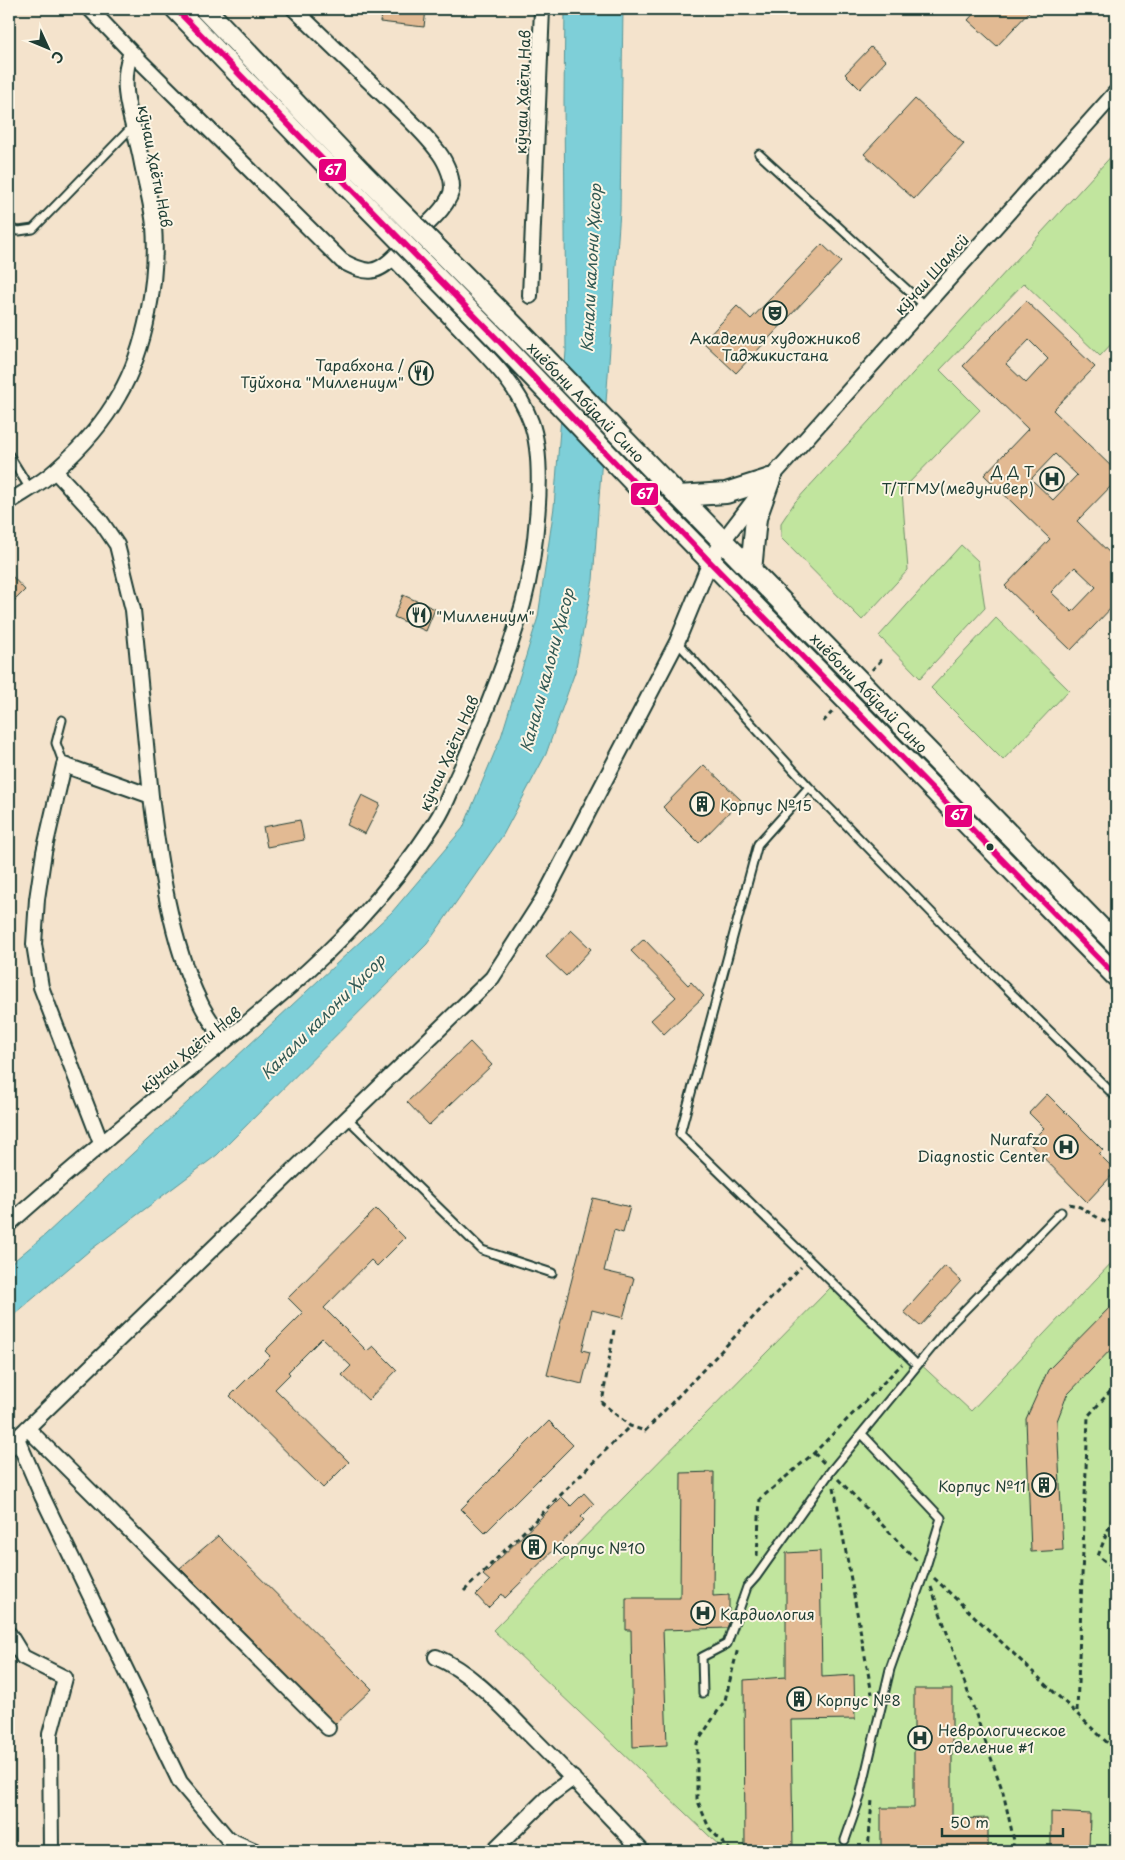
<svg xmlns="http://www.w3.org/2000/svg" width="1125" height="1860" font-family="'Playpen Sans',sans-serif">
<style>
.green{fill:#c1e59e;stroke:#709169}
.water{fill:#7ecfd8;stroke:#589596}
.building{fill:#e2ba93;stroke:#1f3d34;fill-rule:evenodd}
.lines{fill:none;stroke-linecap:round;stroke-linejoin:round}
.service-casing{stroke:#1f3d34;stroke-width:11}
.minor-casing{stroke:#1f3d34;stroke-width:18}
.secondary-casing{stroke:#1f3d34;stroke-width:24}
.path{stroke:#1f3d34;stroke-width:3;stroke-dasharray:5 4;stroke-linecap:butt}
.service{stroke:#fcf5e5;stroke-width:7}
.minor{stroke:#fcf5e5;stroke-width:14}
.secondary{stroke:#fcf5e5;stroke-width:20}
.secondary-bridge-casing{stroke:#1f3d34;stroke-width:24;stroke-linecap:butt}
.secondary-bridge{stroke:#fcf5e5;stroke-width:20}
.bus-1-casing{stroke:#fcf5e5;stroke-width:10}
.bus-1{stroke:#e5007d;stroke-width:6}
.bus-dot{fill:#1f3d34;stroke:#fcf5e5;stroke-width:2}
.labels{text-anchor:middle;dominant-baseline:central;stroke-width:4;stroke-linejoin:round;paint-order:stroke}
.street-label{font-size:15px;fill:#1f3d34;stroke:#fcf5e5}
.poi-label{font-size:15px;fill:#1f3d34;stroke:#fcf5e5;text-anchor:start}
.water-label{font-size:16px;font-style:italic;fill:#325a55;stroke:#fcf5e5}
.line-badge{stroke:#fcf5e5;stroke-width:2}
.badge-label{font-size:14px;text-anchor:middle;font-weight:bold;fill:#fff}
</style>
<rect width="100%" height="100%" fill="#f4e3cc"/>
<filter id="ink" filterUnits="userSpaceOnUse"><feTurbulence type="fractalNoise" baseFrequency=".02" numOctaves="2"/><feDisplacementMap in="SourceGraphic" scale="10" xChannelSelector="R" yChannelSelector="G"/><feConvolveMatrix kernelMatrix="1 2 1 2 8 2 1 2 1" color-interpolation-filters="sRGB"/></filter>
<g filter="url(#ink)">
<!-- green -->
<path class="green" d="M 1116,151 L 1116,339 L 1100,356 L 1024,283 L 940,370 L 980,410 L 902,490 L 908,570 L 862,620 L 781,538 L 781,523 L 795,502 Z
M 961,545 L 978,561 L 985,608 L 920,678 L 879,636 Z
M 996,618 L 1069,690 L 1003,760 L 931,688 Z
M 1116,1258 L 1116,1851 L 725,1851 L 493,1630 L 834,1284 L 971,1411 Z"/>
<!-- water -->
<path class="water" d="M 565,9 L 623,9 L 620,211 L 593,580 L 575,672 L 546,754 L 503,835 L 427,944 L 217,1155 L 89,1251 L 9,1319 L 9,1265 L 45,1235 L 392,912 L 463,828 L 501,737 L 538,617 L 554,507 L 566,351 L 564,100 Z"/>
<!-- building -->
<path class="building" d="M 382,9 L 426,9 L 424,27 L 380,22 Z
M 978,9 L 1032,9 L 997,46 L 968,20 Z
M 871,47 L 886,61 L 860,89 L 845,74 Z
M 915,99 L 964,144 L 914,199 L 864,154 Z
M 822,244 L 841,262 L 736,373 L 703,342 L 737,306 L 751,319 Z
M 1026,301 L 1095,367 L 1053,410 L 1116,471 L 1116,481 L 1077,521 L 1116,559 L 1116,603 L 1071,650 L 1005,586 L 1050,539 L 984,475 L 1028,429 L 963,366 ZM 1029,340 L 1048,359 L 1026,383 L 1006,364 ZM 1055,454 L 1077,475 L 1053,500 L 1031,479 ZM 1075,567 L 1096,587 L 1072,612 L 1051,592 Z
M 9,573 L 25,590 L 9,606 Z
M 403,595 L 435,609 L 426,631 L 394,617 Z
M 704,765 L 741,800 L 699,843 L 663,807 Z
M 362,795 L 380,804 L 365,834 L 347,825 Z
M 300,820 L 304,840 L 267,847 L 263,827 Z
M 571,930 L 591,949 L 566,976 L 546,957 Z
M 644,939 L 688,985 L 691,982 L 704,996 L 664,1034 L 651,1020 L 676,997 L 631,951 Z
M 470,1042 L 492,1065 L 429,1125 L 407,1102 Z
M 1047,1094 L 1103,1150 L 1099,1154 L 1116,1171 L 1087,1202 L 1029,1143 L 1044,1128 L 1029,1113 Z
M 593,1198 L 630,1207 L 623,1233 L 614,1230 L 604,1271 L 634,1278 L 623,1318 L 592,1310 L 582,1350 L 590,1352 L 582,1384 L 547,1375 Z
M 376,1209 L 405,1238 L 377,1266 L 371,1260 L 324,1308 L 367,1351 L 373,1346 L 397,1370 L 368,1400 L 342,1375 L 351,1366 L 322,1338 L 288,1372 L 290,1374 L 275,1389 L 349,1462 L 323,1488 L 230,1396 L 270,1356 L 265,1351 L 303,1313 L 288,1298 Z
M 945,1266 L 961,1281 L 920,1326 L 904,1312 Z
M 1116,1301 L 1116,1344 L 1067,1395 L 1057,1421 L 1063,1550 L 1031,1552 L 1026,1419 L 1048,1370 Z
M 549,1421 L 573,1445 L 485,1533 L 461,1509 Z
M 714,1472 L 713,1596 L 729,1595 L 729,1623 L 727,1628 L 663,1630 L 667,1745 L 633,1747 L 631,1630 L 626,1630 L 626,1598 L 680,1598 L 681,1473 Z
M 584,1493 L 594,1504 L 581,1517 L 584,1520 L 505,1598 L 502,1594 L 488,1608 L 476,1595 L 490,1581 L 483,1575 L 562,1497 L 571,1506 Z
M 218,1536 L 372,1689 L 335,1724 L 180,1568 Z
M 820,1551 L 822,1677 L 854,1675 L 855,1719 L 791,1720 L 793,1848 L 745,1850 L 744,1680 L 786,1677 L 786,1553 Z
M 914,1689 L 952,1689 L 952,1819 L 988,1818 L 988,1851 L 881,1851 L 881,1808 L 914,1808 Z
M 1051,1812 L 1090,1814 L 1089,1851 L 1051,1851 Z"/>
<g class="lines">
<!-- service casing -->
<g class="service-casing">
<path id="service" d="M 759,154 L 925,306
M 9,229 L 19,231 L 33,229 L 133,126
M 9,455 L 30,489
M 677,642 L 809,787 L 970,952 L 1116,1097
M 62,720 L 56,743 L 64,765
M 809,787 L 758,844 L 680,1134 L 917,1365
M 1106,930 L 1116,919
M 347,1118 L 482,1250 L 552,1273
M 703,1693 L 702,1657 L 727,1644 L 747,1587 L 756,1577 L 831,1471 L 951,1324 L 1061,1212
M 845,1840 L 860,1797 L 890,1669 L 925,1570 L 941,1518 L 862,1434"/>
</g>
<!-- minor casing -->
<g class="minor-casing">
<path id="minor" d="M 294,9 C 322,36 349,62 377,89 C 397,108 419,127 436,149 C 444,158 452,175 452,187 C 452,204 425,226 413,238
M 131,52 L 342,261 C 368,275 377,275 398,253
M 530,296 L 542,9
M 55,471 L 100,520 L 117,545 L 133,610 L 151,796 L 64,765 L 44,852 L 37,899 L 34,944 L 41,987 L 101,1143
M 9,502 C 24,492 42,483 56,470 C 80,449 103,424 119,395 C 146,349 158,279 154,226 C 152,204 145,181 141,159 C 134,122 117,90 131,52 L 90,9
M 151,796 C 159,861 171,944 200,1002 C 206,1016 216,1028 225,1041
M 9,1224 C 68,1171 130,1120 191,1069 C 248,1022 307,976 357,922 C 385,892 414,855 436,821 C 446,806 452,787 460,771 C 484,717 507,661 523,604 C 535,559 547,465 531,422 C 517,384 489,358 461,329 C 439,306 416,282 393,258
M 27,1428 L 328,1728
M 17,1438 L 42,1496 L 180,1782 L 228,1839 L 255,1851
M 9,1449 L 17,1438 L 492,978 L 544,897 L 677,642 L 710,562 L 722,542 L 770,479 L 1116,92
M 9,1634 L 23,1657 L 65,1678 L 50,1734 L 51,1851
M 436,1657 C 474,1674 501,1706 530,1735 C 568,1773 605,1812 642,1851
M 493,1851 L 550,1795 L 573,1778"/>
</g>
<!-- secondary casing -->
<g class="secondary-casing">
<g id="secondary">
<path d="M 176,9 L 346,185"/>
<path d="M 205,9 L 361,172"/>
<path id="s1" d="M 664,481 L 1116,944"/>
<path d="M 678,496 L 726,493 L 770,479"/>
<path d="M 648,497 L 1116,976"/>
<path d="M 751,571 L 756,518 L 770,479"/>
</g>
</g>
<!-- path -->
<path class="path" d="M 872,670 L 883,658
M 823,722 L 833,711
M 1069,1204 L 1080,1207 L 1107,1223 L 1116,1215
M 614,1330 L 602,1403 L 630,1426 L 645,1431 L 801,1267
M 814,1453 L 824,1463
M 838,1479 L 917,1561
M 834,1487 L 872,1694
M 1116,1509 L 1098,1556 L 1116,1569
M 757,1556 L 760,1499 L 814,1453 L 902,1364
M 934,1578 L 1116,1751
M 931,1587 L 1003,1792 L 1014,1841 L 1012,1851
M 464,1591 L 630,1426
M 1077,1711 L 1088,1416 L 1116,1385
M 731,1851 L 709,1828 L 697,1799 L 697,1743 L 725,1700 L 738,1648
M 868,1851 L 872,1800
M 1115,1851 L 1116,1782"/>
<!-- service -->
<use href="#service" class="service"/>
<!-- minor -->
<use href="#minor" class="minor"/>
<!-- secondary -->
<use href="#secondary" class="secondary"/>
<!-- secondary-bridge casing -->
<g class="secondary-bridge-casing">
<g id="secondary-bridge">
<path id="s2" d="M 361,172 L 513,325 L 664,481"/>
<path d="M 346,185 L 499,341 L 648,497"/>
</g>
</g>
<!-- secondary-bridge -->
<use href="#secondary-bridge" class="secondary-bridge"/>
<!-- bus-1 casing -->
<g class="bus-1-casing">
<path id="bus-1" d="M 176,9 L 499,341 L 710,562 L 1116,976"/>
</g>
<!-- bus-1 -->
<use href="#bus-1" class="bus-1"/>
</g>
</g>
<!-- icons -->
<defs>
<g id="theatre-ring" transform="scale(1.25)"><circle r="9.5" fill="#fcf5e5" stroke="#1f3d34" stroke-width="1.5"/><path d="M-5-5.5Q0-4 5-5.5V0Q5 5 0 6Q-5 5-5 0ZM-3.3-2.5H-1v1.5H-3.3ZM1-2.5H3.3v1.5H1ZM-2.8 1Q0 5.5 2.8 1Z" fill="#1f3d34"/></g>
<g id="restaurant-ring" transform="scale(1.25)"><circle r="9.5" fill="#fcf5e5" stroke="#1f3d34" stroke-width="1.5"/><path d="M-5-6h1v4h1v-4h1v4h1v-4h1v5L-1.5 .5V6h-2V.5L-5-1ZM5-6V6H3V1.5H1.5Q1.5-4 5-6Z" fill="#1f3d34"/></g>
<g id="hospital-ring" transform="scale(1.25)"><circle r="9.5" fill="#fcf5e5" stroke="#1f3d34" stroke-width="1.5"/><path d="M-5-5h3v3.5h4V-5h3V5h-3V1.5h-4V5h-3Z" fill="#1f3d34"/></g>
<g id="building-ring" transform="scale(1.25)"><circle r="9.5" fill="#fcf5e5" stroke="#1f3d34" stroke-width="1.5"/><path d="M-4-6H4V6H1V3H-1V6H-4ZM-2.5-4.3h1.7v1.8h-1.7ZM.8-4.3h1.7v1.8H.8ZM-2.5-1h1.7V.8h-1.7ZM.8-1h1.7V.8H.8Z" fill="#1f3d34"/></g>
</defs>
<g fill-rule="evenodd">
<use href="#theatre-ring" x="775" y="313"/>
<use href="#restaurant-ring" x="421" y="373"/>
<use href="#hospital-ring" x="1052" y="479"/>
<use href="#restaurant-ring" x="419" y="615"/>
<use href="#building-ring" x="702" y="804"/>
<use href="#hospital-ring" x="1066" y="1147"/>
<use href="#building-ring" x="1044" y="1485"/>
<use href="#building-ring" x="534" y="1547"/>
<use href="#hospital-ring" x="703" y="1613"/>
<use href="#building-ring" x="799" y="1699"/>
<use href="#hospital-ring" x="920" y="1738"/>
</g>
<!-- markers -->
<circle class="bus-dot" cx="990" cy="847" r="4.5"/>
<g class="labels">
<!-- street labels -->
<g class="street-label">
<text transform="translate(522 92) rotate(-88)">кӯчаи Ҳаёти Нав</text>
<text transform="translate(156 166) rotate(79)">кӯчаи Ҳаёти Нав</text>
<text transform="translate(931 274) rotate(-48)">кӯчаи Шамсӣ</text>
<text stroke="none"><textPath href="#s2" startOffset="322">хиёбони Абӯалӣ Сино</textPath></text>
<text stroke="none"><textPath href="#s1" startOffset="295">хиёбони Абӯалӣ Сино</textPath></text>
<text transform="translate(448 753) rotate(-66)">кӯчаи Ҳаёти Нав</text>
<text transform="translate(190 1049) rotate(-39)">кӯчаи Ҳаёти Нав</text>
</g>
<!-- poi labels -->
<g class="poi-label">
<text x="775" y="337" text-anchor="middle">Академия художников<tspan x="775" dy="17">Таджикистана</tspan></text>
<text x="404" y="364" text-anchor="end">Тарабхона /<tspan x="404" dy="17">Тӯйхона "Миллениум"</tspan></text>
<text x="1034" y="470" text-anchor="end">Д Д Т<tspan x="1034" dy="17">Т/ТГМУ(медунивер)</tspan></text>
<text x="436" y="615">"Миллениум"</text>
<text x="720" y="804">Корпус №15</text>
<text x="1048" y="1138" text-anchor="end">Nurafzo<tspan x="1048" dy="17">Diagnostic Center</tspan></text>
<text x="1026" y="1485" text-anchor="end">Корпус №11</text>
<text x="552" y="1547">Корпус №10</text>
<text x="720" y="1613">Кардиология</text>
<text x="816" y="1699">Корпус №8</text>
<text x="938" y="1729">Неврологическое<tspan x="938" dy="17">отделение #1</tspan></text>
</g>
<!-- water labels -->
<g class="water-label">
<text transform="translate(590 268) rotate(-87)">Канали калони Ҳисор</text>
<text transform="translate(546 670) rotate(-75)">Канали калони Ҳисор</text>
<text transform="translate(322 1016) rotate(-45)">Канали калони Ҳисор</text>
</g>
</g>
<g class="line-badge">
<rect x="318" y="158" width="29" height="24" rx="5" fill="#e5007d"/>
<rect x="630" y="482" width="29" height="24" rx="5" fill="#e5007d"/>
<rect x="944" y="804" width="29" height="24" rx="5" fill="#e5007d"/>
</g>
<g class="badge-label">
<text x="333" y="175">67</text>
<text x="645" y="499">67</text>
<text x="959" y="820">67</text>
</g>
<!-- margin -->
<rect width="1125" height="1860" fill="none" stroke="#fcf5e5" stroke-width="30"/>
<rect x="15" y="15" width="1095" height="1830" fill="none" stroke="#1f3d34" stroke-width="2" filter="url(#ink)"/>
<!-- north arrow -->
<g transform="translate(48 48) rotate(134)" stroke="#fcf5e5" stroke-width="4" paint-order="stroke">
<path d="M0-4L9 19L0 12L-9 19Z" fill="#1f3d34"/>
<text y="-8" font-size="14" font-weight="bold" text-anchor="middle" fill="#1f3d34">С</text>
</g>
<!-- scale -->
<path d="M942 1828v8h121v-8" fill="none" stroke="#1f3d34" stroke-width="2.5"/>
<text x="950" y="1828" font-size="15" fill="#1f3d34" stroke="#fcf5e5" stroke-width="4" paint-order="stroke">50 m</text>
</svg>
